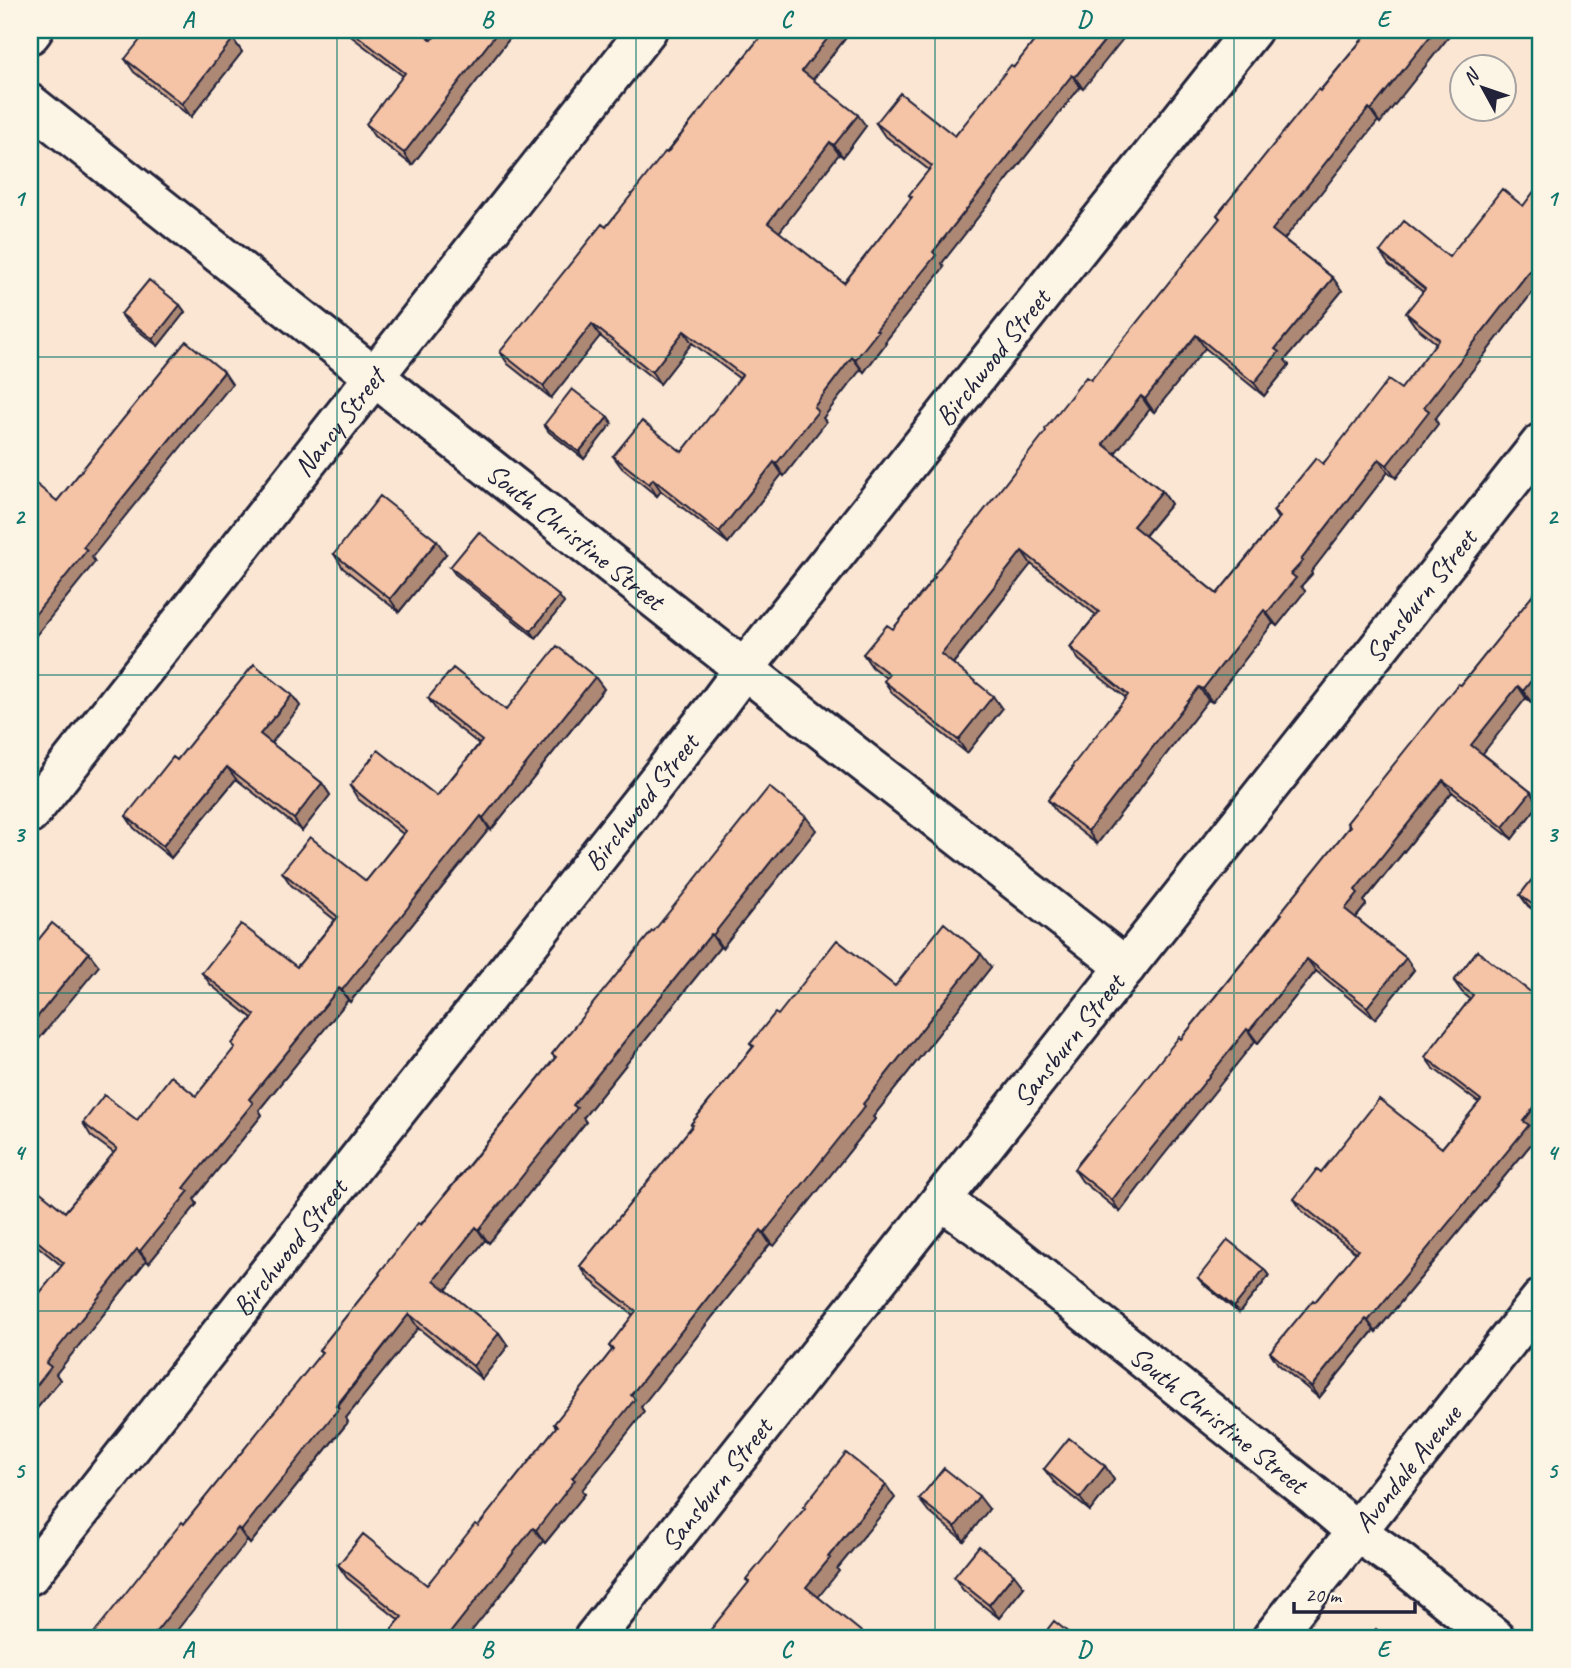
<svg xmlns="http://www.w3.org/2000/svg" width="1571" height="1668" font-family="Caveat,sans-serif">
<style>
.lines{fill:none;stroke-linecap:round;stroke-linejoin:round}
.street-casing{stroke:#22223b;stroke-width:44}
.secondary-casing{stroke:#22223b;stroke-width:44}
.street{stroke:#fcf5e5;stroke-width:38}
.secondary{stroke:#fcf5e5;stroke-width:38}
.wall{fill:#d3a88e;stroke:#22223b;stroke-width:2}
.shaded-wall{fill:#ac8874;stroke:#22223b;stroke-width:2}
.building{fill:#f5c3a5;stroke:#22223b;stroke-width:2}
.grid{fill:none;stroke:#0f766e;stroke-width:2;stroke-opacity:0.55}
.labels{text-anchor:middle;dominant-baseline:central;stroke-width:5;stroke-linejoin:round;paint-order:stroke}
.street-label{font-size:28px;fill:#22223b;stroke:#fcf5e5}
.neatline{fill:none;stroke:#0f766e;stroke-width:2.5}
.grid-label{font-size:23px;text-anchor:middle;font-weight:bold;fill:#0f766e}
</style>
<rect width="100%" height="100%" fill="#fae6d2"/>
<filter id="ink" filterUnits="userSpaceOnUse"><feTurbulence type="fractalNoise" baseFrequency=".0143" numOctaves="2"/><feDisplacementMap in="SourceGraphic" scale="14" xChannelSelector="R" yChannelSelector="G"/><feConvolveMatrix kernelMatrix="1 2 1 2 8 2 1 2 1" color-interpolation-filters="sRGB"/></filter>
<g filter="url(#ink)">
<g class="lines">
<!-- street casing -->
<g class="street-casing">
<g id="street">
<path d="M 30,34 L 33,30"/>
<path id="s1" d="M 30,104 L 707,640 L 1126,967"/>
<path id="s2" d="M 30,814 L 647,30"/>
<path id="s3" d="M 941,1200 L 980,1228 L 1316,1497 L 1357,1532 L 1401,1563 L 1495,1638"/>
<path id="s4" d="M 30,1575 L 715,708 L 744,669 L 1252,30"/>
<path id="s5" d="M 594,1638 L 1541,443"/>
</g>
</g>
<!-- secondary casing -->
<g class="secondary-casing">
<g id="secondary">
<path id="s6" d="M 1272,1638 L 1541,1299"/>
</g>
</g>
<!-- street -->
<use href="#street" class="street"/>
<!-- secondary -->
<use href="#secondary" class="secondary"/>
</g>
<!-- wall -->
<path class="wall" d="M 347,30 L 419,30 L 432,40 L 439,30 L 516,30 L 412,165 L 374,136 L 366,124 L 403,76 L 352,37 Z
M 766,30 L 852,30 L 813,80 L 866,126 L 843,157 L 839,154 L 779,232 L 844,283 L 911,198 L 909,195 L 929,170 L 884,135 L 876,123 L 955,136 L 1014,67 L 1043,30 L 1083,89 L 1080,87 L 942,263 L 944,267 L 885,342 L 886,343 L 864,372 L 861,369 L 823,418 L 826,422 L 784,476 L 782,474 L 728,543 L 661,491 L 657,496 L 622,468 L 613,456 L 682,452 L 740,379 L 692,343 L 660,384 L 600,336 L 551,398 L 508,364 L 500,352 L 606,227 Z
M 1370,30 L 1454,30 L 1380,123 L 1378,121 L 1284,239 L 1333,278 L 1342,291 L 1285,360 L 1289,365 L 1264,396 L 1205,348 L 1154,412 L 1150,409 L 1115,453 L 1162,491 L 1171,504 L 1145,536 L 1217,594 L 1278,519 L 1273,511 L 1401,389 L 1436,343 L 1415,326 L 1406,313 L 1423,292 L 1389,265 L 1380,252 L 1449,257 L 1541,281 L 1435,419 L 1438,424 L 1396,478 L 1388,472 L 1311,572 L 1312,574 L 1301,586 L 1305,591 L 1277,626 L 1273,623 L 1212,702 L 1208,700 L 1097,844 L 1057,813 L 1048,800 L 1126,698 L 1079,660 L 1070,647 L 1096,615 L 1031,564 L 953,664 L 1002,709 L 967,753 L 893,694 L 884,681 L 886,678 L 872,667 L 863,654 L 893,629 L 1220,219 L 1217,215 Z
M 233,39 L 242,52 L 191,117 L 134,72 L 125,59 Z
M 180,305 L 185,312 L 158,346 L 126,321 L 121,314 Z
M 608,417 L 612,423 L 584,459 L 549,432 L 544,425 Z
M 334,554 L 446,554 L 399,612 L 343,568 Z
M 450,567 L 559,596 L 564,603 L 536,638 L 455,574 Z
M 1541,585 L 1532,703 L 1526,698 L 1482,753 L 1531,792 L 1539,804 L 1512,839 L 1452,792 L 1364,901 L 1366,905 L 1356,918 L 1406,958 L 1414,970 L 1375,1019 L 1316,971 L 1258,1043 L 1255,1041 L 1159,1161 L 1120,1212 L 1082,1181 L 1074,1169 L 1181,1039 L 1281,914 L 1349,827 L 1347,823 L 1461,685 Z
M 595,677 L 604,689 L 491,830 L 489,829 L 350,1002 L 348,1000 L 259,1110 L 262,1115 L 194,1199 L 197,1204 L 149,1263 L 146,1261 L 56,1374 L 60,1380 L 30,1417 L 30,1305 L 62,1266 L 30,1240 L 30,1190 L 65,1212 L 114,1153 L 91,1136 L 83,1123 L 137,1120 L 196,1096 L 235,1048 L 232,1044 L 252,1018 L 211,985 L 202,973 L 297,967 L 335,920 L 291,885 L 282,872 L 366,881 L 403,834 L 358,799 L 350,786 L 437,796 L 479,744 L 437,711 L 428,698 L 506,710 Z
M 292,695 L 300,706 L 271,743 L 322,783 L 330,795 L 302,831 L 236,779 L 171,858 L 134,828 L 126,816 L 177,760 Z
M 816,830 L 722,948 L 720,947 L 583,1118 L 586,1122 L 489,1243 L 485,1240 L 446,1290 L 499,1333 L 508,1346 L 482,1379 L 418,1328 L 346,1418 L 348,1422 L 250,1544 L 247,1541 L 184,1524 L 322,1353 L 319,1350 L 555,1058 L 552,1054 L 653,932 Z
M 1541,868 L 1541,916 L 1528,906 L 1520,895 Z
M 1477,951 L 1533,1131 L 1537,1137 L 1376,1332 L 1374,1330 L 1319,1398 L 1278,1364 L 1270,1352 L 1315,1302 L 1356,1253 L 1302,1211 L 1294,1199 L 1321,1172 L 1442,1148 L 1479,1103 L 1433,1068 L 1425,1057 L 1470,999 L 1462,992 L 1454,981 Z
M 991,967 L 873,1117 L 875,1119 L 774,1246 L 770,1244 L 641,1407 L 644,1412 L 582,1490 L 585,1494 L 545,1543 L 543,1541 L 466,1638 L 385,1638 L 399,1620 L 347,1578 L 338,1565 L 427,1585 L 478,1526 L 556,1427 L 554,1424 L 612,1350 L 609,1346 L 633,1315 L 589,1279 L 580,1266 L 693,1126 L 691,1124 L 753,1047 L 750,1044 L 778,1015 L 895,986 Z
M 1264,1269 L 1269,1276 L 1239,1313 L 1203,1284 L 1198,1278 Z
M 1105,1466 L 1114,1480 L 1090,1511 L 1054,1482 L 1044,1469 Z
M 919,1499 L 989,1509 L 964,1541 L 929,1512 Z
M 954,1577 L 1024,1587 L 999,1618 L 963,1590 Z"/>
<!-- shaded-wall -->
<path class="shaded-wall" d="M 499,30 L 516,30 L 412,165 L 404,153 Z
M 834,30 L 852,30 L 810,83 L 802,71 Z
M 1113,30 L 1130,30 L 1083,89 L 1075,77 Z
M 1435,30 L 1454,30 L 1380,123 L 1371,110 Z
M 233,39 L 242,52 L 191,117 L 182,104 Z
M 1072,75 L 1080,87 L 942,263 L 944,267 L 885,342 L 886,343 L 864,372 L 855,360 L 876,330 L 933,252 Z
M 1369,108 L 1378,121 L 1281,243 L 1272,230 Z
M 858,115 L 866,126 L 843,157 L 834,145 Z
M 830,142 L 839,154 L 777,235 L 768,223 Z
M 1541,256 L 1541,281 L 1435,419 L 1438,424 L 1396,478 L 1387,465 L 1424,407 Z
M 1333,278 L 1342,291 L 1285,360 L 1289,365 L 1264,396 L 1254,383 L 1275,349 Z
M 180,305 L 185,312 L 158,346 L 153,339 Z
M 592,324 L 600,336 L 551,398 L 543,386 Z
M 684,331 L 692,343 L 660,384 L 652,372 Z
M 1196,335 L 1205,348 L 1154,412 L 1145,399 Z
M 852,357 L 861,369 L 823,418 L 826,422 L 784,476 L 776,464 L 814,407 Z
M 224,372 L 232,384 L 92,557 L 95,562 L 30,643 L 30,621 L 83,547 Z
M 1141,396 L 1150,409 L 1112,457 L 1103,444 Z
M 608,417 L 612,423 L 584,459 L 579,452 Z
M 1379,459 L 1388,472 L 1311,572 L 1312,574 L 1301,586 L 1305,591 L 1277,626 L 1267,613 L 1301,560 Z
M 774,462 L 782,474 L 728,543 L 719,532 Z
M 653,479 L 661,491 L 657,496 L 649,484 Z
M 1162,491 L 1171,504 L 1142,539 L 1133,526 Z
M 437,541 L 446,554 L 399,612 L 390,599 Z
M 1022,551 L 1031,564 L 950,667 L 941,654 Z
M 559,596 L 564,603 L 536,638 L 531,631 Z
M 1264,610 L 1273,623 L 1212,702 L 1203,689 Z
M 1541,668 L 1541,691 L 1532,703 L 1523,691 Z
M 595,677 L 604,689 L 491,830 L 483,818 Z
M 1518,686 L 1526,698 L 1480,757 L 1471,745 Z
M 1199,687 L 1208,700 L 1097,844 L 1088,831 Z
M 292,695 L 300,706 L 269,746 L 260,734 Z
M 993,696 L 1002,709 L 967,753 L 958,740 Z
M 227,767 L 236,779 L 171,858 L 163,846 Z
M 1443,780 L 1452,792 L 1364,901 L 1366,905 L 1353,921 L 1345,909 L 1355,890 Z
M 322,783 L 330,795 L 302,831 L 294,819 Z
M 1531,792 L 1539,804 L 1512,839 L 1503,827 Z
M 481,816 L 489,829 L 350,1002 L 342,990 Z
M 806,817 L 816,830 L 722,948 L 713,935 Z
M 711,934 L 720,947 L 583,1118 L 586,1122 L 489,1243 L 479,1230 L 573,1105 Z
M 89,953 L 99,966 L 30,1050 L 30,1026 Z
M 981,954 L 991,967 L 873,1117 L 875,1119 L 774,1246 L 764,1233 L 863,1104 Z
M 1406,958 L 1414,970 L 1375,1019 L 1367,1007 Z
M 1307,959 L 1316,971 L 1258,1043 L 1249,1031 Z
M 339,988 L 348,1000 L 259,1110 L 262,1115 L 194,1199 L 197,1204 L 149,1263 L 140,1251 L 184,1188 L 249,1099 Z
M 1247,1029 L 1255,1041 L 1159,1161 L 1120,1212 L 1112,1200 L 1151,1149 Z
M 1541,1099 L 1541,1120 L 1533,1131 L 1537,1137 L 1376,1332 L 1368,1321 Z
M 476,1227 L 485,1240 L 443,1294 L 434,1280 Z
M 761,1230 L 770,1244 L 641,1407 L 644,1412 L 582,1490 L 585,1494 L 545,1543 L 536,1530 L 631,1395 Z
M 137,1249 L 146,1261 L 56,1374 L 60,1380 L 30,1417 L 30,1394 L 46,1363 Z
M 1264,1269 L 1269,1276 L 1239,1313 L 1234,1307 Z
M 409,1314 L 418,1328 L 346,1418 L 348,1422 L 250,1544 L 241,1531 Z
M 1366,1319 L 1374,1330 L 1319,1398 L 1311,1387 Z
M 499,1333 L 508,1346 L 482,1379 L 473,1366 Z
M 1105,1466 L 1114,1480 L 1090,1511 L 1080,1498 Z
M 886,1485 L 895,1498 L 837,1569 L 839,1571 L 816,1600 L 806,1587 L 828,1557 Z
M 979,1496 L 989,1509 L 964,1541 L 955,1527 Z
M 238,1528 L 247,1541 L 171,1638 L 151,1638 Z
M 533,1528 L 543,1541 L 466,1638 L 446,1638 Z
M 1014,1574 L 1024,1587 L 999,1618 L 989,1605 Z"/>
<!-- building -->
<path class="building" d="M 148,30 L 221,30 L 233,39 L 182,104 L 125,59 Z
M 350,30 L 419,30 L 432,40 L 439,30 L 499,30 L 404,153 L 366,124 L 405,73 Z
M 766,30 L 834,30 L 802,71 L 858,115 L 834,145 L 830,142 L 768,223 L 844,283 L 912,197 L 909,195 L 932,166 L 876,123 L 900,93 L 955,136 L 1011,65 L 1014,67 L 1043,30 L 1113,30 L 1075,77 L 1072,75 L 933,252 L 936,255 L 876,330 L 878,331 L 855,360 L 852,357 L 814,407 L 818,411 L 776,464 L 774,462 L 719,532 L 653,479 L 649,484 L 613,456 L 642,421 L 682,452 L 742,375 L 684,331 L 652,372 L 592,324 L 543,386 L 500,352 L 602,224 L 606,227 L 665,152 L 667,153 L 729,74 L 730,75 Z
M 1370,30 L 1435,30 L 1371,110 L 1369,108 L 1272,230 L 1333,278 L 1275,349 L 1279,352 L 1254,383 L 1196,335 L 1145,399 L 1141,396 L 1103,444 L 1162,491 L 1133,526 L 1217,594 L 1280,517 L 1273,511 L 1316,458 L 1323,464 L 1388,380 L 1401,389 L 1439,339 L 1406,313 L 1425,289 L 1380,252 L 1404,221 L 1449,257 L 1502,189 L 1523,206 L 1541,182 L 1541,256 L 1424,407 L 1429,411 L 1387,465 L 1379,459 L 1301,560 L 1303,561 L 1291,574 L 1296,578 L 1267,613 L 1264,610 L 1203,689 L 1199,687 L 1088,831 L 1048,800 L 1073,768 L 1072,766 L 1128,695 L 1070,647 L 1099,612 L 1022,551 L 941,654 L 993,696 L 958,740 L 884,681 L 889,674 L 863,654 L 887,625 L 893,629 L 935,577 L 933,576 L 1046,431 L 1045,429 L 1086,377 L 1091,380 L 1220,218 L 1217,215 L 1318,89 L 1320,91 Z
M 149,280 L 180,305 L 153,339 L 121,314 Z
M 186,341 L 224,372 L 83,547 L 87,550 L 30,621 L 30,544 L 35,538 L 30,534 L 30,479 L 57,501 Z
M 572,389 L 608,417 L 579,452 L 544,425 Z
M 380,496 L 437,541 L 390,599 L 334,554 Z
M 479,532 L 559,596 L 531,631 L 450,567 Z
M 1541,585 L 1541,668 L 1523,691 L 1518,686 L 1471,745 L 1531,792 L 1503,827 L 1443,780 L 1355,890 L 1358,893 L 1345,909 L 1406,958 L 1367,1007 L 1307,959 L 1249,1031 L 1247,1029 L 1151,1149 L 1112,1200 L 1074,1169 L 1179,1037 L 1181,1039 L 1282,914 L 1280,913 L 1350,826 L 1347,823 L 1418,734 L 1458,684 L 1461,685 Z
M 557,646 L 595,677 L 483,818 L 481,816 L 342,990 L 339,988 L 249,1099 L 253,1103 L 184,1188 L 189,1191 L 140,1251 L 137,1249 L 46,1363 L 51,1367 L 30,1394 L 30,1305 L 64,1263 L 30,1235 L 30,1190 L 33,1186 L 65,1212 L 117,1149 L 83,1123 L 104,1095 L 137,1120 L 171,1076 L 196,1096 L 235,1047 L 232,1044 L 255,1015 L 202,973 L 241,924 L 297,967 L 338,917 L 282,872 L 310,837 L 366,881 L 406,831 L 350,786 L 378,750 L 437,796 L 482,741 L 428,698 L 453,668 L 506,710 Z
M 254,664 L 292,695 L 260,734 L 322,783 L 294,819 L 227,767 L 163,846 L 126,816 L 173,757 L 177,760 Z
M 769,787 L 806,817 L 713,935 L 711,934 L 573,1105 L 577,1108 L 479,1230 L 476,1227 L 434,1280 L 499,1333 L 473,1366 L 409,1314 L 336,1406 L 339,1408 L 241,1531 L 238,1528 L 151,1638 L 90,1638 L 182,1522 L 184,1524 L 322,1352 L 319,1350 L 380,1274 L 379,1273 L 418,1223 L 421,1225 L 556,1057 L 552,1054 L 652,931 L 653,932 Z
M 1541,868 L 1541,911 L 1520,895 Z
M 52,923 L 89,953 L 30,1026 L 30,950 Z
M 944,923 L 981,954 L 863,1104 L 865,1106 L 764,1233 L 761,1230 L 631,1395 L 635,1399 L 572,1478 L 575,1480 L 536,1530 L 533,1528 L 446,1638 L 385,1638 L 402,1617 L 338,1565 L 363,1534 L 427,1585 L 475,1524 L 478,1526 L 557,1426 L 554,1424 L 613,1349 L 609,1346 L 636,1311 L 580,1266 L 693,1125 L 691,1124 L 754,1046 L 750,1044 L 775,1013 L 778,1015 L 837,940 L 895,986 Z
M 1477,951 L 1541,1000 L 1541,1099 L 1523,1121 L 1529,1125 L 1368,1321 L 1366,1319 L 1311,1387 L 1270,1352 L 1313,1300 L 1315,1302 L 1358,1250 L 1294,1199 L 1317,1169 L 1321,1172 L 1379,1099 L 1442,1148 L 1481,1100 L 1425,1057 L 1473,995 L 1454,981 Z
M 1228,1240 L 1264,1269 L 1234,1307 L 1198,1278 Z
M 1541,1437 L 1541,1445 L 1537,1442 Z
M 1069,1438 L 1105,1466 L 1080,1498 L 1044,1469 Z
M 846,1453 L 886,1485 L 828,1557 L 830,1558 L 806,1587 L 869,1638 L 704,1638 L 749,1582 L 746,1580 L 805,1508 L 803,1507 Z
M 944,1468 L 979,1496 L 955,1527 L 919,1499 Z
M 979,1546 L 1014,1574 L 989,1605 L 954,1577 Z
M 1054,1621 L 1075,1638 L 1041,1638 Z
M 1376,1629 L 1388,1638 L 1369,1638 Z"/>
</g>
<!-- grid -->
<path class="grid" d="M 337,30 L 337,1638M 636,30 L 636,1638M 935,30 L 935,1638M 1234,30 L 1234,1638M 30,357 L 1541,357M 30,675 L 1541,675M 30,993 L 1541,993M 30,1311 L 1541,1311"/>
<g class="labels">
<!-- street labels -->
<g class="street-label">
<text stroke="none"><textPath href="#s4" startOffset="1552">Birchwood Street</textPath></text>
<text stroke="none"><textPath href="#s2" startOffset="499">Nancy Street</textPath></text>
<text stroke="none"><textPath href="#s1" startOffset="696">South Christine Street</textPath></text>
<text stroke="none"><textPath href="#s5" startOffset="1330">Sansburn Street</textPath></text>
<text stroke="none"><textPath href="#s4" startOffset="985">Birchwood Street</textPath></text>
<text stroke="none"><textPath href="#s5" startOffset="763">Sansburn Street</textPath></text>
<text stroke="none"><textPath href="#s4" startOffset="418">Birchwood Street</textPath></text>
<text stroke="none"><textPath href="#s3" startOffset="354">South Christine Street</textPath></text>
<text stroke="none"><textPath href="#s6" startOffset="217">Avondale Avenue</textPath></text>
<text stroke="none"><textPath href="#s5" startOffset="196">Sansburn Street</textPath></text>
</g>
</g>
<!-- margin -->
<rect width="1571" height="1668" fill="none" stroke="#fcf5e5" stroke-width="77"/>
<!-- north arrow -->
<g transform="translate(1483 88) rotate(310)"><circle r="33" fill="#fcf5e5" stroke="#a5a1a1" stroke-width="2"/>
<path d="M0-5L12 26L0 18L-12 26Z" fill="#22223b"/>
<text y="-10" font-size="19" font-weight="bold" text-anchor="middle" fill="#22223b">N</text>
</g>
<!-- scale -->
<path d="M1294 1602v10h121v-10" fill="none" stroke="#22223b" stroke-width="3.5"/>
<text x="1305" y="1602" font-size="21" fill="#22223b" stroke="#fcf5e5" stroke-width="5" paint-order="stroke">20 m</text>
<rect x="38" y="38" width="1494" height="1592" class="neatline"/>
<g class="grid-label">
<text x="188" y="27">A</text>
<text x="487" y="27">B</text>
<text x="786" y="27">C</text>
<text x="1084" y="27">D</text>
<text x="1383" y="27">E</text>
<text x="19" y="206">1</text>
<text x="1552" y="206">1</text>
<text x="19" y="524">2</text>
<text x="1552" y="524">2</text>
<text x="19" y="842">3</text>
<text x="1552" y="842">3</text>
<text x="19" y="1160">4</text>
<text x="1552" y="1160">4</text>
<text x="19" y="1478">5</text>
<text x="1552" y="1478">5</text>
<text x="188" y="1657">A</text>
<text x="487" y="1657">B</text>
<text x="786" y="1657">C</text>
<text x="1084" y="1657">D</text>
<text x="1383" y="1657">E</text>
</g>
</svg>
